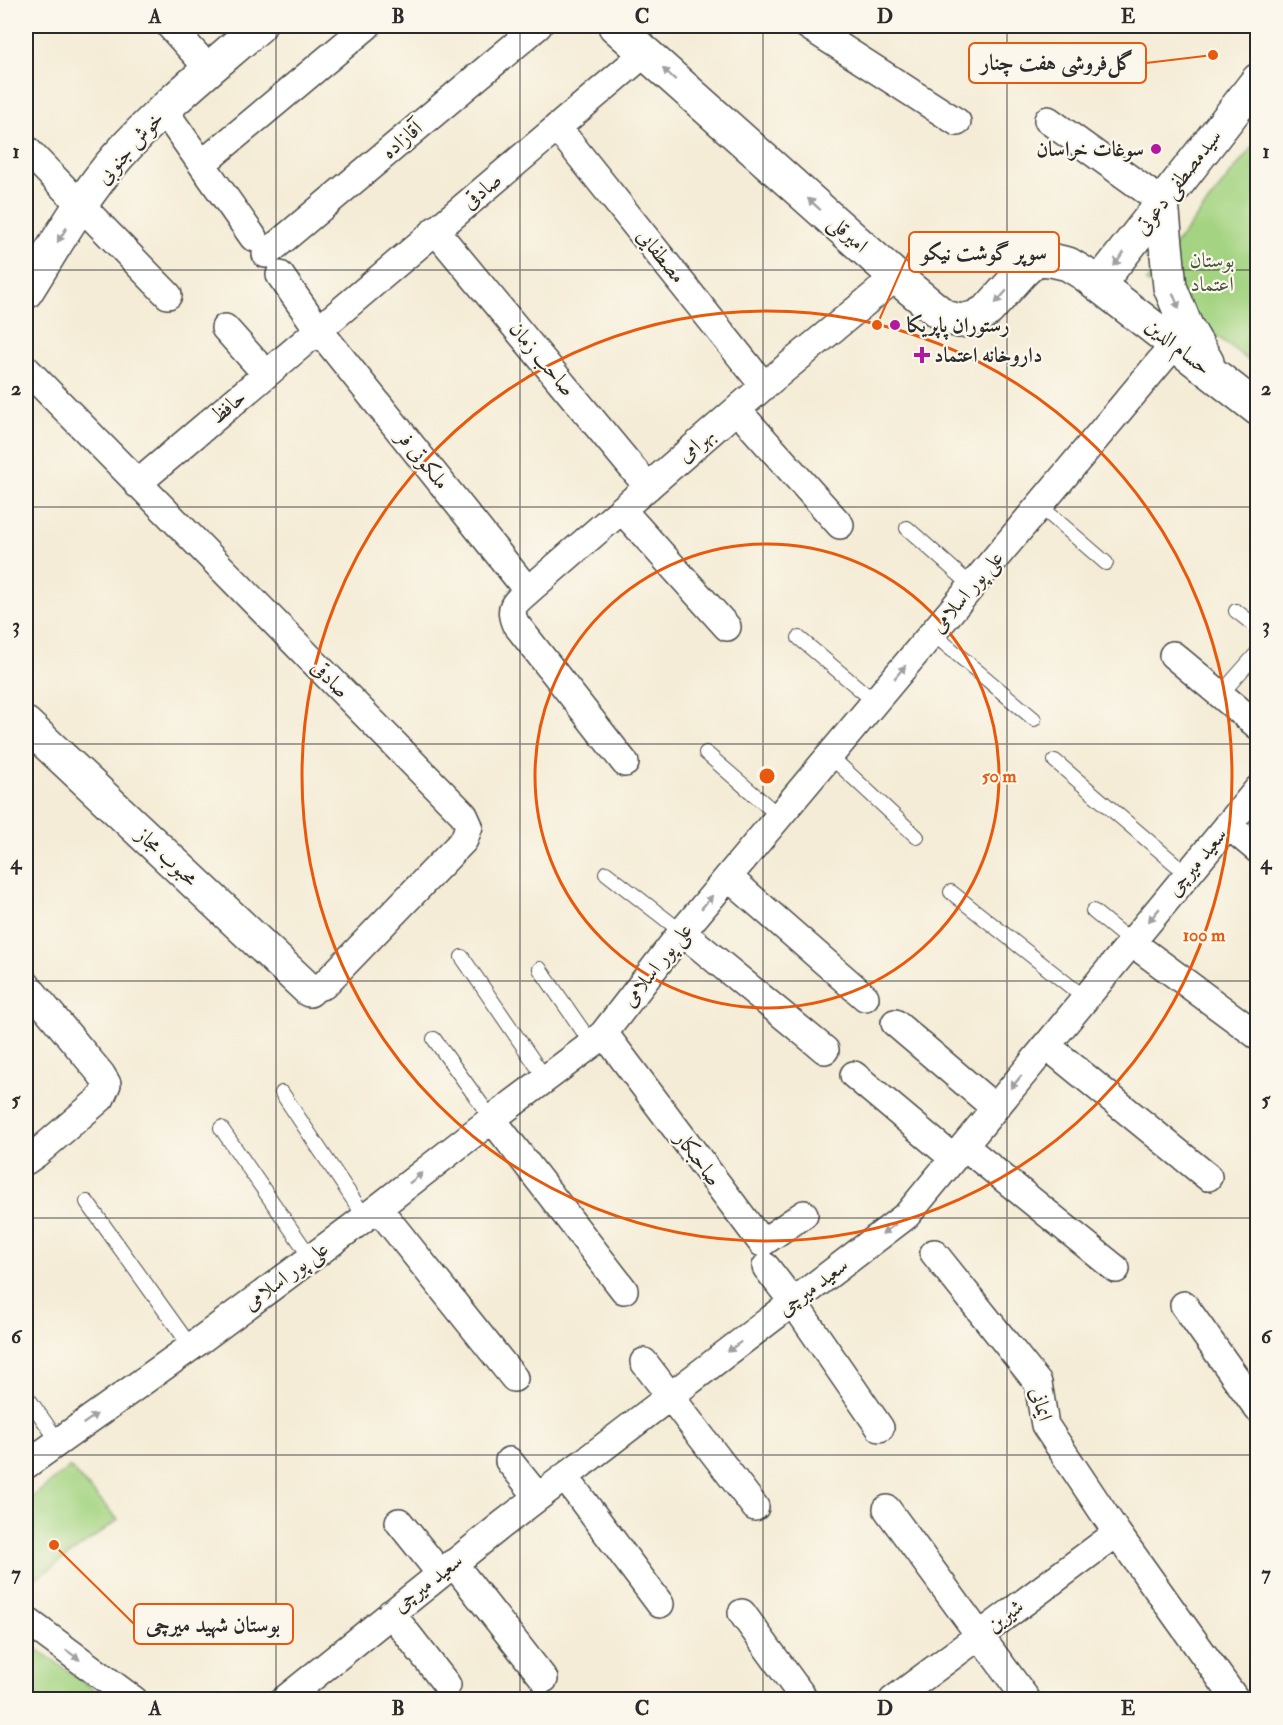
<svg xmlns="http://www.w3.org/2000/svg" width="1283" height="1725" font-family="'IM FELL Double Pica',Amiri,serif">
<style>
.green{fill:#a4d482;stroke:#688056;stroke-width:1.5}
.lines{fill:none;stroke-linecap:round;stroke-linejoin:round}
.lane-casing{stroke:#494845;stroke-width:16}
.street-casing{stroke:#494845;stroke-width:30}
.secondary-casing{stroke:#494845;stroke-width:36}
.lane{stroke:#fff;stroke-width:14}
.street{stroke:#fff;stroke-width:27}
.secondary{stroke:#fff;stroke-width:33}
.oneway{fill:#a0a0a0}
.grid{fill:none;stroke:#2b2b2b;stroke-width:1.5;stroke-opacity:0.55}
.ring{fill:none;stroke:#e8590c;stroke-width:3}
.poi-dot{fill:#b5179e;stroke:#fbf7ec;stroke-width:2}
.labels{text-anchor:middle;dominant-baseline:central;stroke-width:4.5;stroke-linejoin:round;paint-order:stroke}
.street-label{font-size:21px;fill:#2b2b2b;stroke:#fbf7ec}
.poi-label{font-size:21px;font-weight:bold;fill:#2b2b2b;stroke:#fbf7ec;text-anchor:start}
.park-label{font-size:21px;fill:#495541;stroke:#fbf7ec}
.centre{fill:#e8590c;stroke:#fbf7ec;stroke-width:3}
.ring-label{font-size:18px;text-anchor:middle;font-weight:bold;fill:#e8590c;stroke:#fbf7ec;stroke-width:4.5;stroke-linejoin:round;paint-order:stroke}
.leader{fill:none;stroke:#e8590c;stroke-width:2}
.callout-dot{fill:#e8590c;stroke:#fbf7ec;stroke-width:2}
.callout{fill:#fbf7ec;stroke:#e8590c;stroke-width:2}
.callout-label{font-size:22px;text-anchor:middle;font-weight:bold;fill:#2b2b2b}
.neatline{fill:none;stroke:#2b2b2b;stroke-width:2}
.grid-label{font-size:20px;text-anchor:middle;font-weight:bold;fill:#2b2b2b}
</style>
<rect width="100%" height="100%" fill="#fbf7ec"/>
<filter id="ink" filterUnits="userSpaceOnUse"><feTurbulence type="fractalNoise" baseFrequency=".0167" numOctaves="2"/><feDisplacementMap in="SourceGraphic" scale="12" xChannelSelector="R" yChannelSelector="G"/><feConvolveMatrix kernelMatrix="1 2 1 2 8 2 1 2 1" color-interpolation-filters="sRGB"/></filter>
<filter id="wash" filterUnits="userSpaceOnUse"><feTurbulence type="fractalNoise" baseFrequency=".008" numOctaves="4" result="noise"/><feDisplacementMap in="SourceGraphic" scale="24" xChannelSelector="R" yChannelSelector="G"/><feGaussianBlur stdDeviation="1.35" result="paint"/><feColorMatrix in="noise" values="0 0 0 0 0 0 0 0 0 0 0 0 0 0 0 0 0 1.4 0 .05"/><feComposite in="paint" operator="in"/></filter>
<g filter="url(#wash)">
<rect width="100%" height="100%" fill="#f4ecd6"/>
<!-- green -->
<path class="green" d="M 1257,141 L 1257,367 L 1146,281 Z
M 70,1467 L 118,1520 L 38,1577 L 26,1569 L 26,1502 Z
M 26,1641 L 107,1699 L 26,1699 Z"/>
</g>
<g filter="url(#ink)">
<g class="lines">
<!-- lane casing -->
<g class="lane-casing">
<path id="lane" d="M 1040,506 L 1106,563
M 907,528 L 972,586
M 1236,611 L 1258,628
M 932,633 L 1034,719
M 799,638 L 875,702
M 1220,695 L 1258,652
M 706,753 L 779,816
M 830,756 L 917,837
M 1055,761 L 1187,874
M 606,873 L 682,932
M 951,892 L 1085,998
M 1093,911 L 1131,942
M 462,957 L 545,1078
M 540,969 L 592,1044
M 434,1039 L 492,1119
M 282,1093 L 365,1217
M 221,1128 L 311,1258
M 87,1202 L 191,1347
M 26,1395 L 58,1441"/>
</g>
<!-- street casing -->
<g class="street-casing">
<path id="street" d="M 170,26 L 209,69
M 808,26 L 957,122
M 163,109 L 253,237
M 1048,120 L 1162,202
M 557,127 L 764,386
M 26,149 L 168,295
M 202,164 L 367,26
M 435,230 L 648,487
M 266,254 L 538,26
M 280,275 L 318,329 L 528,591
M 225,328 L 266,374
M 26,369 L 464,815 L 469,826 L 464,840 L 324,985 L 309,990
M 737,410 L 840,525
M 137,484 L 645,53
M 622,510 L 727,627
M 1173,655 L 1258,726
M 625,763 L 515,623 C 508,606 516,602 528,591 L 764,386 L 896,277
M 1228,825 L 1258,850
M 728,877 L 865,997
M 682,932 L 825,1050
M 1131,942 L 1258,1036
M 26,984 L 101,1074 L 107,1084 L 101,1098 L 36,1154 L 26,1161
M 895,1023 L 995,1108
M 604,1033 L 762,1243 L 804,1214
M 1046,1045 L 1208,1177
M 854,1075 L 953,1158
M 492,1119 L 624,1290
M 964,1146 L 1116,1269
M 378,1208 L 514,1378
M 934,1253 L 1038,1383 L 1045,1425 L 1117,1533 L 1236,1700
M 766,1267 L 793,1302 L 880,1428
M 1184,1305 L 1258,1409
M 644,1362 L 755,1507
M 509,1461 L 538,1497
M 26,1465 L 191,1347 L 311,1258 L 378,1208 L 492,1119 L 592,1044 L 604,1033 L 682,932 L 1174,345
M 565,1477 L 660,1604
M 887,1509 L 1027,1700
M 399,1522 L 440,1573
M 453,1563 L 544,1679
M 391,1613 L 447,1685
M 742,1613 L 805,1700
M 26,1620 L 134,1700
M 284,1700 L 503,1524 L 907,1215 L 1258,789
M 893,1700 L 1117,1533"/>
</g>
<!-- secondary casing -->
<g class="secondary-casing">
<path id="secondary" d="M 615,26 L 896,277 L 945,317 L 960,321 L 974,318 L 988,310 L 1022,272 L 1036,259 L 1051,260 L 1068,264 L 1083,273 L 1258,409
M 1162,202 L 1170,287 L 1186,326 L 1207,362
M 1099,284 L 1258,80
M 26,292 C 55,246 82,197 118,156 C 161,108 211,68 259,26
M 26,724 L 309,990"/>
</g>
<!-- lane -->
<use href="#lane" class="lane"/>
<!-- street -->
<use href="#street" class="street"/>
<!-- secondary -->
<use href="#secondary" class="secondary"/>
</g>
<!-- one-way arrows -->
<defs><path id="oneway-solid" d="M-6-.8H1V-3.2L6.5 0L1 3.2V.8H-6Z" transform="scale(1.5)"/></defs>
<g class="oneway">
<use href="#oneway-solid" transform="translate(669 74) rotate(-138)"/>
<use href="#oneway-solid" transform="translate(814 204) rotate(-138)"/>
<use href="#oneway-solid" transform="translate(62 235) rotate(122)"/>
<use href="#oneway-solid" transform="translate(1119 259) rotate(127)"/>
<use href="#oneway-solid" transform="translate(1001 297) rotate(131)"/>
<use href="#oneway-solid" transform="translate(1176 301) rotate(68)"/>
<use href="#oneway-solid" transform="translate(900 672) rotate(-50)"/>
<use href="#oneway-solid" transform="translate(707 902) rotate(-50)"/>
<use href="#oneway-solid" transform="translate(1154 915) rotate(130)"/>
<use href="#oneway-solid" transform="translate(1016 1082) rotate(130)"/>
<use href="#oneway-solid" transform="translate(416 1178) rotate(-38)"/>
<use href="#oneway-solid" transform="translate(889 1229) rotate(143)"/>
<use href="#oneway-solid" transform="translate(734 1347) rotate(143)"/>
<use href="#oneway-solid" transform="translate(90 1419) rotate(-35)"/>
<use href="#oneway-solid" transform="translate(73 1655) rotate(36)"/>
</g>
</g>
<!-- grid -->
<path class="grid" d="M 276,26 L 276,1700M 520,26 L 520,1700M 763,26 L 763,1700M 1007,26 L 1007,1700M 26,270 L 1258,270M 26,507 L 1258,507M 26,744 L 1258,744M 26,981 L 1258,981M 26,1218 L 1258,1218M 26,1455 L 1258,1455"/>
<!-- distance rings -->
<g class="ring">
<circle cx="767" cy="776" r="232"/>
<circle cx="767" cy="776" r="465"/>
</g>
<!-- markers -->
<g class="poi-dot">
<circle cx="1156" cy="149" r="6"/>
<circle cx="895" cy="325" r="6"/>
<path d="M919 346h6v6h6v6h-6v6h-6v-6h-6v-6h6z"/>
</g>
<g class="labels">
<!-- street labels -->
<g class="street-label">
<text transform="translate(402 140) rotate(-40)">آقازاده</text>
<text transform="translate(130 148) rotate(-48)">خوش جنوبی</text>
<text transform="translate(1178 182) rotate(-52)">سیدمصطفی دعوتی</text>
<text transform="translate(482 191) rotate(-40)">صادقی</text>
<text transform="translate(848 234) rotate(42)">امیرقلی</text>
<text transform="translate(661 256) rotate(51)">مصطفایی</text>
<text transform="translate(1178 347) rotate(39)">حسام الدین</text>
<text transform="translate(542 359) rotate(50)">صاحب زمان</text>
<text transform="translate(228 407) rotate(-41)">حافظ</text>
<text transform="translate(696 445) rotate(-41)">بهرامی</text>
<text transform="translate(423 460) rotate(51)">ملکوتی فر</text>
<text transform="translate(967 592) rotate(-50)">علی پور اسلامی</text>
<text transform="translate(330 679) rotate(45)">صادقی</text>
<text transform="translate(167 857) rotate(43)">محبوب مجاز</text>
<text transform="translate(1197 862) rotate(-51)">سعید میرچی</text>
<text transform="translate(657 965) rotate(-52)">علی پور اسلامی</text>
<text transform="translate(698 1159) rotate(53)">صاحبکار</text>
<text transform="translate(286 1276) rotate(-37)">علی پور اسلامی</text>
<text transform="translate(813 1287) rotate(-37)">سعید میرچی</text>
<text transform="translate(1041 1404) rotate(74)">ایمانی</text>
<text transform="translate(428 1583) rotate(-38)">سعید میرچی</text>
<text transform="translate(1005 1616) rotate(-37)">شیرین</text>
</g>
<!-- poi labels -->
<g class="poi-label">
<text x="1144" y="149" text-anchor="end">سوغات خراسان</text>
<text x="907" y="325">رستوران پاپریکا</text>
<text x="934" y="355">داروخانه اعتماد</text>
</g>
<!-- park labels -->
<g class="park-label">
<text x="1212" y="260">بوستان<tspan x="1212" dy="24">اعتماد</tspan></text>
</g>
</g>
<circle cx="767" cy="776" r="9" class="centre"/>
<g class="ring-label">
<text x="999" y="782">50 m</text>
<text x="1204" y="941">100 m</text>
</g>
<!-- callouts -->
<path class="leader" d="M1213 55L1146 63M877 325L909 252M54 1545L134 1624"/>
<g class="callout-dot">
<circle cx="1213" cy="55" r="6"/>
<circle cx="877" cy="325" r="6"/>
<circle cx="54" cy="1545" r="6"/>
</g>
<g class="callout">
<rect x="969" y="43" width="177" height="40" rx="6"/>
<rect x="909" y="232" width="150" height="40" rx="6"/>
<rect x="134" y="1604" width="159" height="40" rx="6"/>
</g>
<g class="callout-label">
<text x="1057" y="70">گل‌فروشی هفت چنار</text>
<text x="984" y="260">سوپر گوشت نیکو</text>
<text x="213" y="1632">بوستان شهید میرچی</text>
</g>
<!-- margin -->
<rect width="1283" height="1725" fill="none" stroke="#fbf7ec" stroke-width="66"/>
<rect x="33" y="33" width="1217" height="1659" class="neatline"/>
<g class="grid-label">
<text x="155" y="23">A</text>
<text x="398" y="23">B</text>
<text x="642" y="23">C</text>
<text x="885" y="23">D</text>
<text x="1128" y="23">E</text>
<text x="16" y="158">1</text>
<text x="1266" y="158">1</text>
<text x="16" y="395">2</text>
<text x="1266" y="395">2</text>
<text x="16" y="632">3</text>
<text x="1266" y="632">3</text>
<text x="16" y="869">4</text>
<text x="1266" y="869">4</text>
<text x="16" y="1106">5</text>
<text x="1266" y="1106">5</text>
<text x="16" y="1343">6</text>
<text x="1266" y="1343">6</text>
<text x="16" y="1580">7</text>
<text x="1266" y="1580">7</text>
<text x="155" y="1715">A</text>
<text x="398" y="1715">B</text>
<text x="642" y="1715">C</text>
<text x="885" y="1715">D</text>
<text x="1128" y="1715">E</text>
</g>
</svg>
